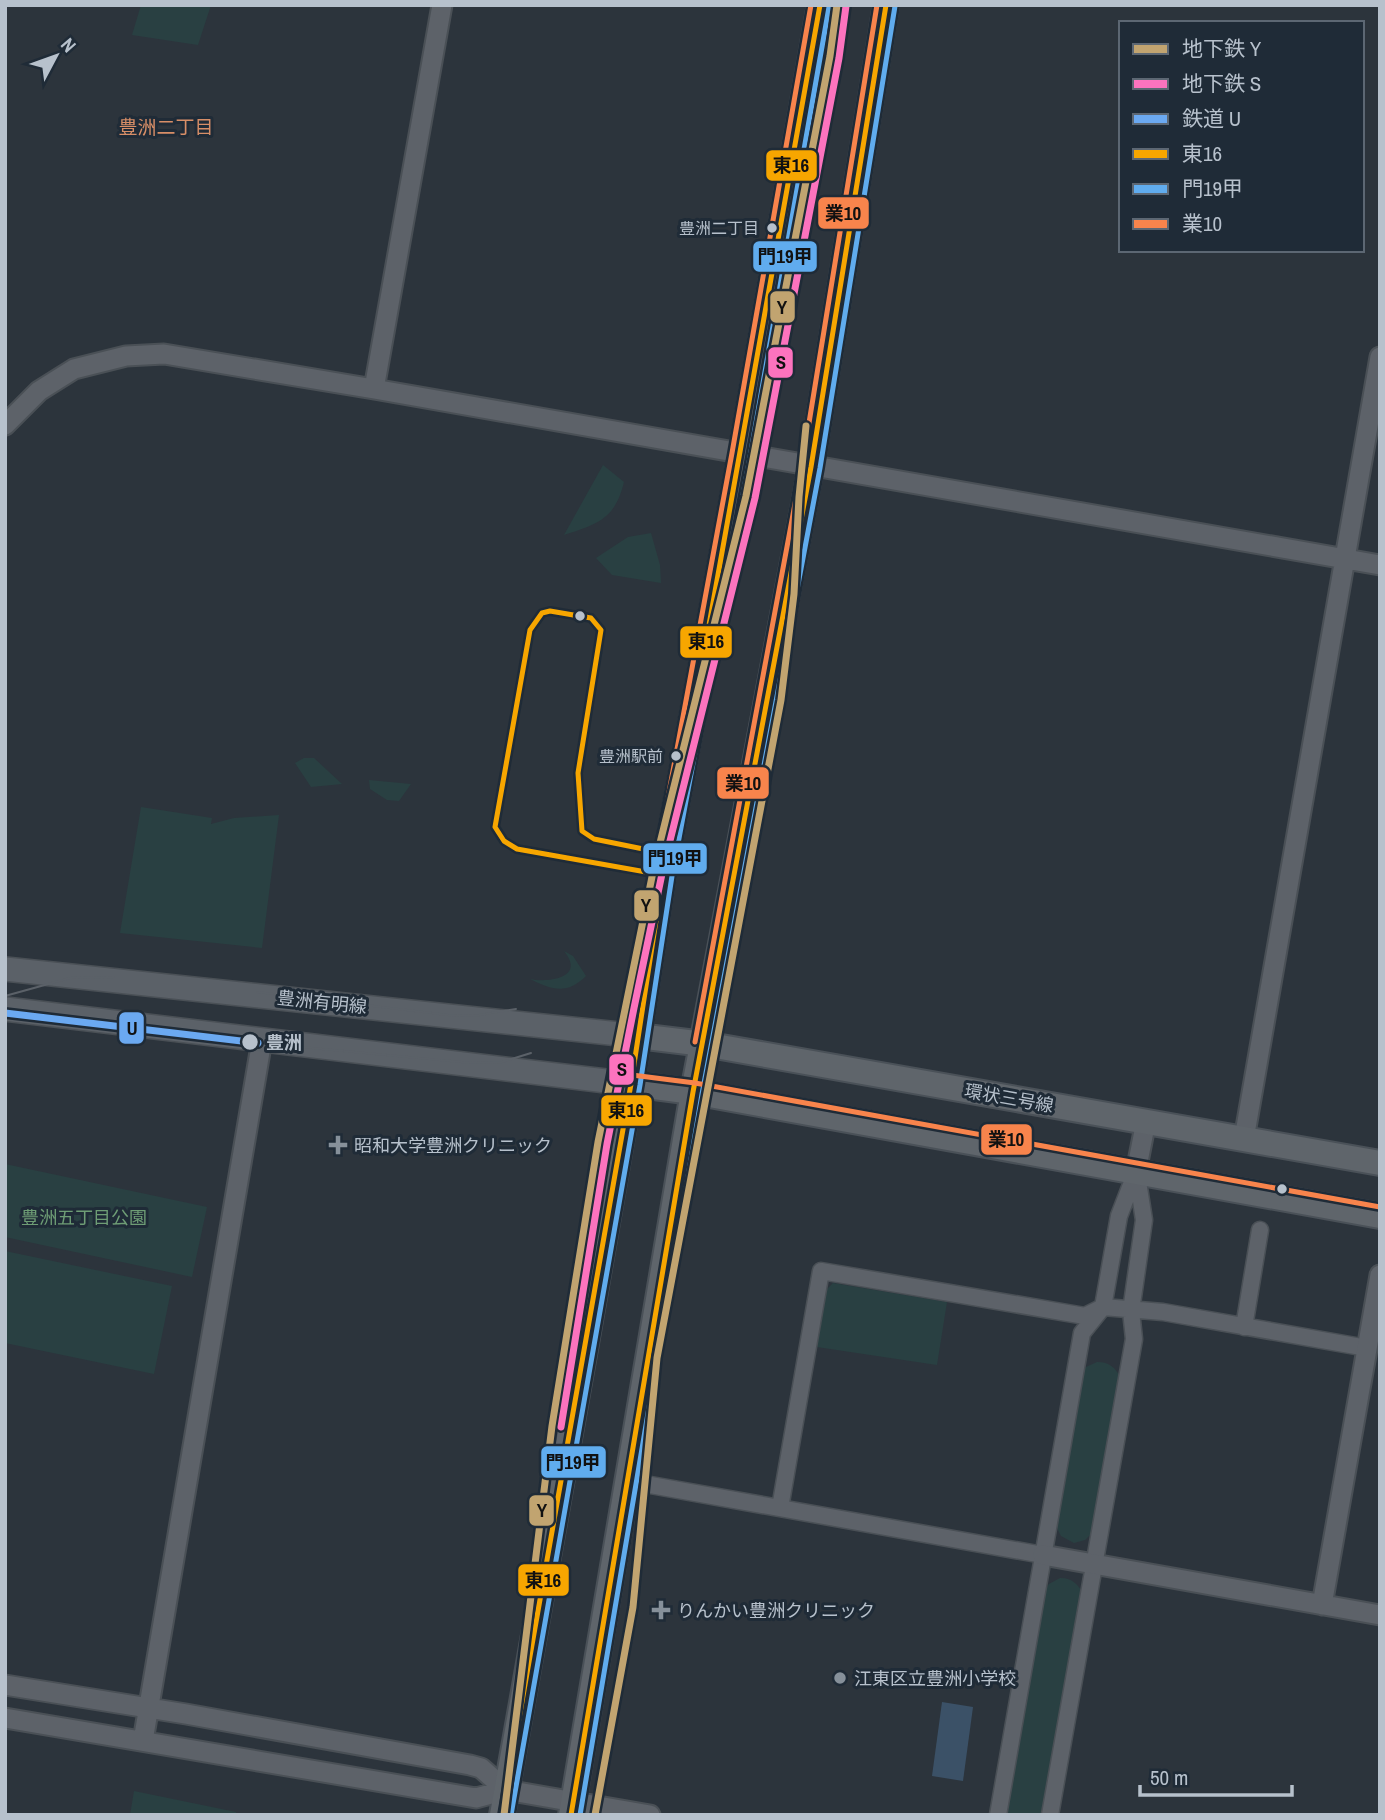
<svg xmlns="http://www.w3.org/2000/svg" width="1385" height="1820" font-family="'Archivo Narrow','Noto Sans JP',sans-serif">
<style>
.green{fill:#294042}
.water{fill:#3b5167}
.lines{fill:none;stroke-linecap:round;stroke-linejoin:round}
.minor-casing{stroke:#4a5056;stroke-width:19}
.tertiary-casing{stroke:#4a5056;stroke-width:23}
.secondary-casing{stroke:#4a5056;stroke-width:26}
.primary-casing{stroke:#4a5158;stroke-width:28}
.minor{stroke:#5d6269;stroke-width:16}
.tertiary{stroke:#5d6269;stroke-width:19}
.secondary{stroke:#5b6168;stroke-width:23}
.primary{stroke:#5f656b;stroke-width:24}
.tram{stroke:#5b6168;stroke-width:2}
.bus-1-casing{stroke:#1f2b37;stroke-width:10}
.bus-2-casing{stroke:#1f2b37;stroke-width:10}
.bus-3-casing{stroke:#1f2b37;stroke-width:10}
.bus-1{stroke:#f7a600;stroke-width:5}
.bus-2{stroke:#60acee;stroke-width:5}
.bus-3{stroke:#f8844c;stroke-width:5}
.rail-1-casing{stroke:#1f2b37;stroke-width:12}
.rail-1{stroke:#6ba9f1;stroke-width:7}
.metro-1-casing{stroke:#1f2b37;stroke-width:12}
.metro-2-casing{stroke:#1f2b37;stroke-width:12}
.metro-1{stroke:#c1a470;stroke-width:7}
.metro-2{stroke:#fc73be;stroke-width:7}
.bus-dot{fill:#b7c1cc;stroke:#1f2b37;stroke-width:2.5}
.poi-dot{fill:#86909a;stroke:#1f2b37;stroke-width:2.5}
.labels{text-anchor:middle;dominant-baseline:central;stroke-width:6;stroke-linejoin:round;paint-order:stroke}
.bus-label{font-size:16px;fill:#b7c1cc;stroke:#1f2b37;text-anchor:end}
.street-label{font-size:18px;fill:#b7c1cc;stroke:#1f2b37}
.stop-label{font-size:18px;font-weight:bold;fill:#b7c1cc;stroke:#1f2b37;text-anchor:start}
.poi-label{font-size:18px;fill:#b7c1cc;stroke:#1f2b37;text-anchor:start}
.park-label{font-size:18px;fill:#6e9d75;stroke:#1f2b37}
.neighbourhood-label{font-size:19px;fill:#d78e67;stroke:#1f2b37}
.line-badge{stroke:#1f2b37;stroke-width:2.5}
.pale-badge-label{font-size:19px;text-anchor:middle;font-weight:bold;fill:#111}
</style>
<rect width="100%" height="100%" fill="#2c343c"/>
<!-- green -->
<path class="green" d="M 141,5 L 211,5 L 198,45 L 132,35 Z
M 603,465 L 624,482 C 615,519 598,524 564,535 Z
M 651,533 L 660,565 L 661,583 L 612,575 L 596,558 L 628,537 Z
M 304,758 L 314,758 L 342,784 L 311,787 L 295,763 Z
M 369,780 L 411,784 L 399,801 L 387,800 L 370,789 Z
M 141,807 L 212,818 L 211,824 L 234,818 L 279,815 L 262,948 L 120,933 Z
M 564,951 L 573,956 L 586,976 C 567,995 552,990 530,979 C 549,983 586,978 564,951 Z
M 5,1164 L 207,1207 L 192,1277 L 5,1237 Z
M 5,1251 L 172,1286 L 154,1374 L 5,1343 Z
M 833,1283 L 947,1302 L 937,1365 L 817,1347 L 827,1289 Z
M 1097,1362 C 1110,1362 1116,1368 1121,1379 L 1095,1530 L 1085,1540 L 1074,1543 L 1061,1536 L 1055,1524 L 1082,1372 L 1086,1367 Z
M 1060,1578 C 1073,1578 1079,1585 1084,1596 L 1045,1815 L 1005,1815 L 1046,1588 L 1049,1584 Z
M 134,1791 L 236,1812 L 236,1815 L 130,1815 Z"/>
<!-- water -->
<path class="water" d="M 942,1702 L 973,1707 L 963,1781 L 932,1776 Z"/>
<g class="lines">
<!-- minor casing -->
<g class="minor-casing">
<path id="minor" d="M 1244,1327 L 1260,1230
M 628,1481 L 1043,1555
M 780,1508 L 821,1271 L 1085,1316 L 1103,1307 L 1163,1312 L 1367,1348
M 998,1815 L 1082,1333 L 1103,1307 L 1119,1216 L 1136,1172
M 1050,1815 L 1134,1339 L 1131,1311 L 1144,1220 L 1137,1175"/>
</g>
<!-- tertiary casing -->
<g class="tertiary-casing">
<path id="tertiary" d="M 374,389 L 442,5
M 5,425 L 39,391 L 74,369 L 126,356 L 164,354 L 374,389 L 1380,565
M 1244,1139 L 1380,357
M 1136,1172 L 1146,1121
M 1043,1555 L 1380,1615
M 1322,1605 L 1380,1275
M 5,1685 L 186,1714 L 470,1765 L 481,1768 L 506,1790
M 5,1718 L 476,1798 L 506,1790 L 650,1815
M 143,1741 L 262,1040"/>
</g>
<!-- secondary casing -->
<g class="secondary-casing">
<path id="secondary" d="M 5,969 L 638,1036
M 5,1009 L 631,1084"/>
</g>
<!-- primary casing -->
<g class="primary-casing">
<path id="primary" d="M 638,1036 L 704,1044 L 1380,1163
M 631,1084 L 693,1092 L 1380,1216
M 502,1815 L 586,1343 L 631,1084 L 663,875 L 741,455 L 820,5
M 571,1815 L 693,1092 L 811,467 L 886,5"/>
</g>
<!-- minor -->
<use href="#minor" class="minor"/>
<!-- tertiary -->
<use href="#tertiary" class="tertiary"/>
<!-- secondary -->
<use href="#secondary" class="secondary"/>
<!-- primary -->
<use href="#primary" class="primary"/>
<!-- tram -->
<path class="tram" d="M 257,992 L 448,1015 L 473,1016 L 516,1009
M 5,996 L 70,978 L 114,977
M 258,1043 L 472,1063 L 502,1062 L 531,1053"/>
<!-- bus-1 casing -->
<g class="bus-1-casing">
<path id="bus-1" d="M 668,854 L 820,5
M 663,875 L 517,849 L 504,841 L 495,827 L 530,630 L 542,613 L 550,611 L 591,618 L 601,630 L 578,773 L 582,831 L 594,839 L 668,854
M 502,1815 L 631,1084 L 663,875
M 571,1815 L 693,1092 L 811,467 L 886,5"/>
</g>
<!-- bus-2 casing -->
<g class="bus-2-casing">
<path id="bus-2" d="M 511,1815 L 640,1085 L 672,876 L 750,457 L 829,7
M 580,1815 L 702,1094 L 820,468 L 895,6"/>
</g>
<!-- bus-3 casing -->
<g class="bus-3-casing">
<path id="bus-3" d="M 695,1042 L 802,466 L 877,5
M 632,1075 L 695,1083 L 1380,1207
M 622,1083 L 654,873 L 732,453 L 811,5"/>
</g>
<!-- bus-1 -->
<use href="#bus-1" class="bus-1"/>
<!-- bus-2 -->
<use href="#bus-2" class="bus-2"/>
<!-- bus-3 -->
<use href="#bus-3" class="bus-3"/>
<!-- rail-1 casing -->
<g class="rail-1-casing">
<path id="rail-1" d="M 5,1013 L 258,1043"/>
</g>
<!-- rail-1 -->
<use href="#rail-1" class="rail-1"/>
<!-- metro-1 casing -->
<g class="metro-1-casing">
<path id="metro-1" d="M 504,1815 L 552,1426 L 598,1142 L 654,867 L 746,496 L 830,56 L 837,5
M 595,1815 L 633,1607 L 657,1358 L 781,700 L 794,594 L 799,497 L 806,426"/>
</g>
<!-- metro-2 casing -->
<g class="metro-2-casing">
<path id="metro-2" d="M 561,1427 L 607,1144 L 634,1008 L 663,869 L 755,498 L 839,58 L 846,6"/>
</g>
<!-- metro-1 -->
<use href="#metro-1" class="metro-1"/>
<!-- metro-2 -->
<use href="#metro-2" class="metro-2"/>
</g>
<!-- markers -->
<g class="bus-dot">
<circle cx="772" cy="228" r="6"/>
<circle cx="580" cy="616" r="6"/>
<circle cx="676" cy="756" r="6"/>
<circle cx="250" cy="1042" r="9"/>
<circle cx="1282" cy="1189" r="6"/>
</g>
<g class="poi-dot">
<path d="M334.5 1134.5h7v7h7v7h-7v7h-7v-7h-7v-7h7z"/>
<path d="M657.5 1599.5h7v7h7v7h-7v7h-7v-7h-7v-7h7z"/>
<circle cx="840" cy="1678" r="7"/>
</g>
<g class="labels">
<!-- bus labels -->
<g class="bus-label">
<text x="759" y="228">豊洲二丁目</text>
<text x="663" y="756">豊洲駅前</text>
</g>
<!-- street labels -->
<g class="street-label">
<text transform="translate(322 1002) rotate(6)">豊洲有明線</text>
<text transform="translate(1009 1098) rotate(10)">環状三号線</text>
</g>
<!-- stop labels -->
<g class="stop-label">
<text x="266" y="1042">豊洲</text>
</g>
<!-- poi labels -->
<g class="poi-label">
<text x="354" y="1145">昭和大学豊洲クリニック</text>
<text x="677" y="1610">りんかい豊洲クリニック</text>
<text x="854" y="1678">江東区立豊洲小学校</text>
</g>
<!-- park labels -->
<g class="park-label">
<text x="84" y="1217">豊洲五丁目公園</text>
</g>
<!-- neighbourhood labels -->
<g class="neighbourhood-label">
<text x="166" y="127">豊洲二丁目</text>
</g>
</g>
<g class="line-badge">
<rect x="765" y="149" width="53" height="33" rx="7" fill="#f7a600"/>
<rect x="817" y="196" width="53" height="34" rx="7" fill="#f8844c"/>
<rect x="752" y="240" width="66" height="33" rx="7" fill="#60acee"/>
<rect x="769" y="290" width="27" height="34" rx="7" fill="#c1a470"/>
<rect x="767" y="346" width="27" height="33" rx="7" fill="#fc73be"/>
<rect x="679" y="625" width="54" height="34" rx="7" fill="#f7a600"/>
<rect x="716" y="766" width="54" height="34" rx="7" fill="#f8844c"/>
<rect x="642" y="842" width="66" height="33" rx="7" fill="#60acee"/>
<rect x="633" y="889" width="27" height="33" rx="7" fill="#c1a470"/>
<rect x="118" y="1011" width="27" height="34" rx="7" fill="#6ba9f1"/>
<rect x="608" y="1053" width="27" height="33" rx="7" fill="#fc73be"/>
<rect x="600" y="1094" width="53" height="33" rx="7" fill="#f7a600"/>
<rect x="980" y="1123" width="53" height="33" rx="7" fill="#f8844c"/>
<rect x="540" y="1445" width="67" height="34" rx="7" fill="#60acee"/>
<rect x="528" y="1494" width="27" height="33" rx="7" fill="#c1a470"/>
<rect x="517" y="1563" width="53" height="34" rx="7" fill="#f7a600"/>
</g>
<g class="pale-badge-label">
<text x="791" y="172">東16</text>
<text x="843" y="220">業10</text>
<text x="785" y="263">門19甲</text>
<text x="782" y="314">Y</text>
<text x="781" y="369">S</text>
<text x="706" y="648">東16</text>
<text x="743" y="790">業10</text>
<text x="675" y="865">門19甲</text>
<text x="646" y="912">Y</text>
<text x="132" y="1035">U</text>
<text x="622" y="1076">S</text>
<text x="626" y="1117">東16</text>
<text x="1006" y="1146">業10</text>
<text x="573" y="1469">門19甲</text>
<text x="542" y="1517">Y</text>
<text x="543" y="1587">東16</text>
</g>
<!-- border -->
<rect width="1385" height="1820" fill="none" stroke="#b7c1cc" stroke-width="14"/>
<!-- legend -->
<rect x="1119" y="21" width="245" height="231" fill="#1f2b37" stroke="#5c6773" stroke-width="2"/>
<rect x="1133" y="44" width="35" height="10" fill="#c1a470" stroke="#5c6773" stroke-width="2"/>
<text x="1182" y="56" font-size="21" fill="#b7c1cc">地下鉄 Y</text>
<rect x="1133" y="79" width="35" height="10" fill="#fc73be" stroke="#5c6773" stroke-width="2"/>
<text x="1182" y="91" font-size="21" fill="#b7c1cc">地下鉄 S</text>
<rect x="1133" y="114" width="35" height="10" fill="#6ba9f1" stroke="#5c6773" stroke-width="2"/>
<text x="1182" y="126" font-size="21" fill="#b7c1cc">鉄道 U</text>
<rect x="1133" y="149" width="35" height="10" fill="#f7a600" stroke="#5c6773" stroke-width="2"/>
<text x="1182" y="161" font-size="21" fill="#b7c1cc">東16</text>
<rect x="1133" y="184" width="35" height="10" fill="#60acee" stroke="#5c6773" stroke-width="2"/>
<text x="1182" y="196" font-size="21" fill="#b7c1cc">門19甲</text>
<rect x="1133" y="219" width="35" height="10" fill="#f8844c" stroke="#5c6773" stroke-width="2"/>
<text x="1182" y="231" font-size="21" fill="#b7c1cc">業10</text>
<!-- north arrow -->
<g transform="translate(56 56) rotate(49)" stroke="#1f2b37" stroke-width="5" paint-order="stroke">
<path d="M0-5L12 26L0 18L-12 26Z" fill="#b7c1cc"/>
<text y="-10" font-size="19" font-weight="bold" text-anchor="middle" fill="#b7c1cc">N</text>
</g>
<!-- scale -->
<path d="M1140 1785v10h152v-10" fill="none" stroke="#b7c1cc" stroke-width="3.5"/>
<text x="1150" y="1785" font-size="21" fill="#b7c1cc" stroke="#1f2b37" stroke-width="5" paint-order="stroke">50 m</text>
</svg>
